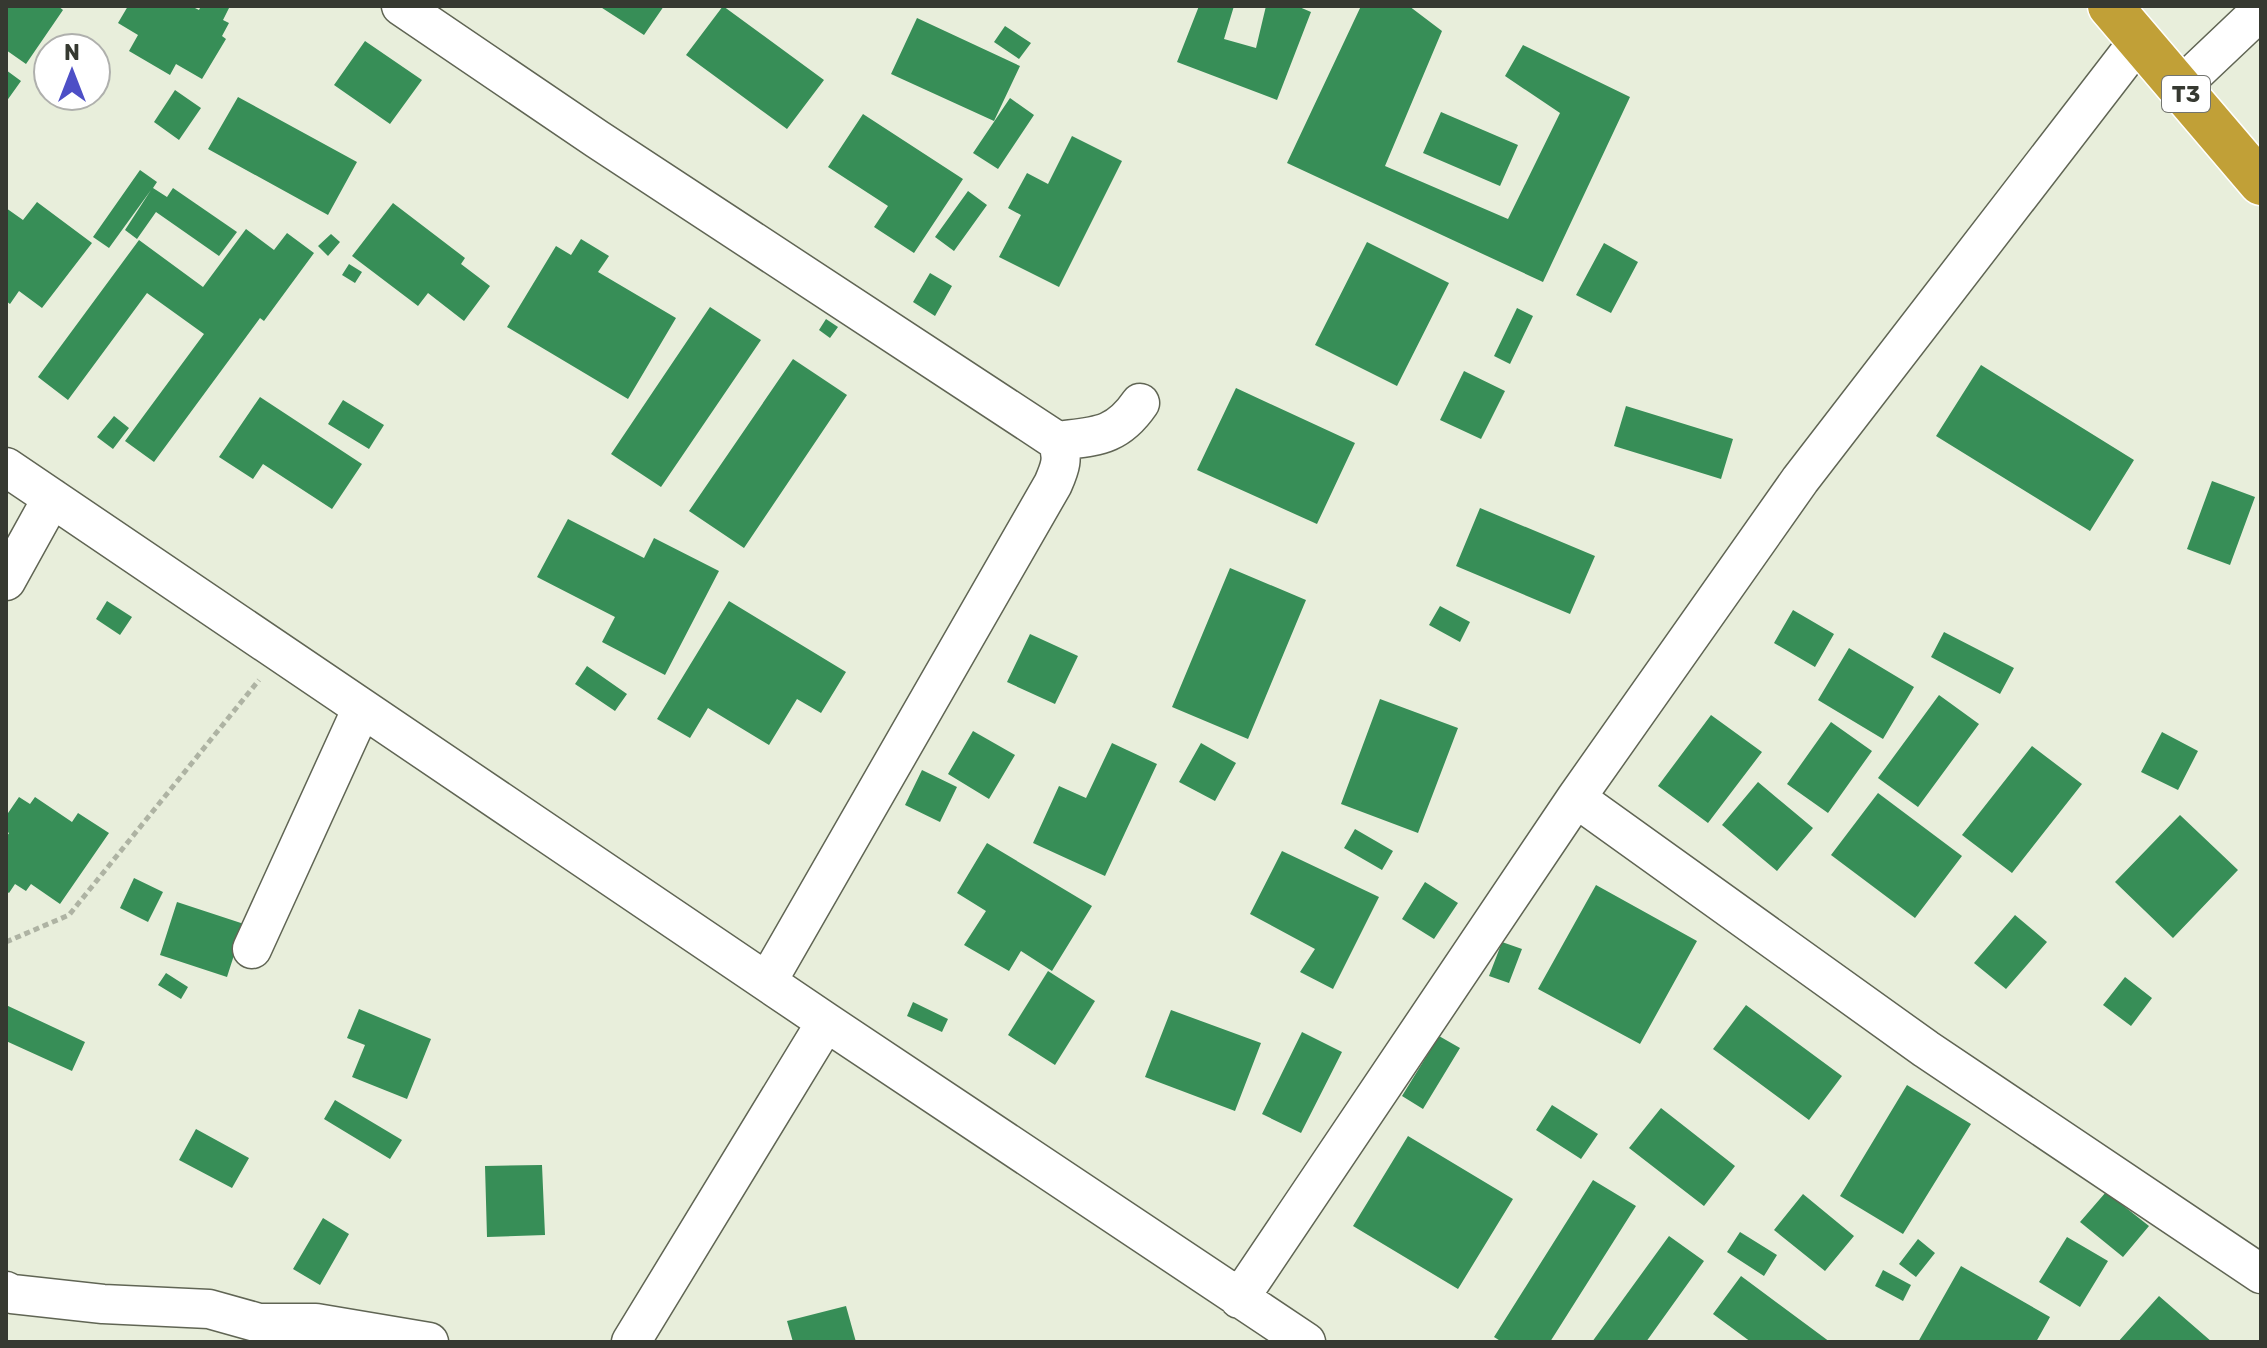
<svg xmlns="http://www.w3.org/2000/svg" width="2267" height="1348" font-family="Rubik,sans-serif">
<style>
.building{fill:#378e57}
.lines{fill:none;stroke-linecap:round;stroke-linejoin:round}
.minor-casing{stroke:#606554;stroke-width:41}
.highway-casing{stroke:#fff;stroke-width:47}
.path{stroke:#aeb3a3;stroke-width:5;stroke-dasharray:6 4;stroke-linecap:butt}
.minor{stroke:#fff;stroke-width:38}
.highway{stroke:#c1a037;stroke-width:44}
.labels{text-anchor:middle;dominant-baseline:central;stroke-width:8;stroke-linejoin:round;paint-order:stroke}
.shield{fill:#fff;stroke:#72746f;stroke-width:2}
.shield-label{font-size:22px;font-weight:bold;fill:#363931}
</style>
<rect width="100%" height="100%" fill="#e8eedb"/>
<!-- building -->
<path class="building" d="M 6,6 L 58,6 L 63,10 L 26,64 L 6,50 Z
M 128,6 L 191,6 L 199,10 L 201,6 L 230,6 L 223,20 L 229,23 L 222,36 L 226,39 L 202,79 L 176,64 L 170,75 L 129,51 L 138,35 L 118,23 Z
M 599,6 L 664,6 L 644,35 Z
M 723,6 L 824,80 L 787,129 L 686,55 Z
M 1199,6 L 1234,6 L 1224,39 L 1256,48 L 1266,6 L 1297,6 L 1311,12 L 1277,100 L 1177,62 Z
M 1361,6 L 1409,6 L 1442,31 L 1385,166 L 1508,219 L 1560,113 L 1505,76 L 1523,45 L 1630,97 L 1543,282 L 1287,163 Z
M 917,18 L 1020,66 L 994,121 L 891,74 Z
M 1005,26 L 1031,43 L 1019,59 L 994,42 Z
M 365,41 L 422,80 L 390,124 L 334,85 Z
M 6,70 L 21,81 L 6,102 Z
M 175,90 L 201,108 L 179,140 L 154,122 Z
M 238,97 L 357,162 L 328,215 L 208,149 Z
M 1010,98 L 1034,115 L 998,169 L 973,153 Z
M 1441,112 L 1518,145 L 1500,186 L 1423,153 Z
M 863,114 L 963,179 L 914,253 L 874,227 L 888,206 L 828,167 Z
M 1072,136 L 1122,161 L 1059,287 L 999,257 L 1021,215 L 1008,208 L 1027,173 L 1048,184 Z
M 140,170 L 157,182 L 153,188 L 167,197 L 173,188 L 237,232 L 219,256 L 156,212 L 137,239 L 125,230 L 151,190 L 109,248 L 93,237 Z
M 968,191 L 987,205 L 954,251 L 935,237 Z
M 37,202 L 92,243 L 42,308 L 19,291 L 10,304 L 6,301 L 6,208 L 23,220 Z
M 393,203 L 465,258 L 461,264 L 490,286 L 464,321 L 428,293 L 418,306 L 352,256 Z
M 246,229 L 274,250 L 287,233 L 314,253 L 264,321 L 260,318 L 154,462 L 125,441 L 204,334 L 147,293 L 68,400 L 38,377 L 139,240 L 203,287 Z
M 331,234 L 340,242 L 328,256 L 318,246 Z
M 581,239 L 609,256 L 598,272 L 676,318 L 628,399 L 507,327 L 556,246 L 571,255 Z
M 1367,242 L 1449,283 L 1397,386 L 1315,345 Z
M 1604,243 L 1638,262 L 1611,313 L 1576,295 Z
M 349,264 L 362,272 L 355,283 L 342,275 Z
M 930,273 L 952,286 L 935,316 L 913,302 Z
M 710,307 L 761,340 L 661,487 L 611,454 Z
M 1517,308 L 1533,316 L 1510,364 L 1494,356 Z
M 826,319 L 838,327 L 830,338 L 819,330 Z
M 793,359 L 847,395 L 744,548 L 689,511 Z
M 1981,365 L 2134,460 L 2090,531 L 1936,436 Z
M 1464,371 L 1505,391 L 1481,439 L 1440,420 Z
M 1236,388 L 1355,443 L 1317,524 L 1197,470 Z
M 260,397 L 362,464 L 332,509 L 263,464 L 253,479 L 219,457 Z
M 343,400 L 384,425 L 369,449 L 328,424 Z
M 1626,406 L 1733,439 L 1721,479 L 1614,446 Z
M 114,416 L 129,428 L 113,449 L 97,437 Z
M 2212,481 L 2255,497 L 2230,565 L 2187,549 Z
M 1480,508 L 1595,556 L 1570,614 L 1456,566 Z
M 568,519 L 644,558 L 654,538 L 719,571 L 665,675 L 602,642 L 615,617 L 537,577 Z
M 1230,568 L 1306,600 L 1248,739 L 1172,707 Z
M 107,601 L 132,617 L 120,635 L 96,619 Z
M 729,601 L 846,672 L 821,713 L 797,699 L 769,745 L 708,708 L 690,738 L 657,719 Z
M 1440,606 L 1470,622 L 1460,642 L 1429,625 Z
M 1793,610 L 1834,634 L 1815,667 L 1774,643 Z
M 1944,632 L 2014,668 L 2000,694 L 1931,657 Z
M 1030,634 L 1078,656 L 1055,704 L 1007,682 Z
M 1849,648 L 1914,687 L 1883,739 L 1818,700 Z
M 587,666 L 627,694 L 615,711 L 575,684 Z
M 1939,695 L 1979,724 L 1918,807 L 1878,778 Z
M 1380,699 L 1458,728 L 1418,833 L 1341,804 Z
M 1711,715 L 1762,752 L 1708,823 L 1658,786 Z
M 1831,722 L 1872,751 L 1828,813 L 1787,784 Z
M 973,731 L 1015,755 L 989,799 L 948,774 Z
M 2162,732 L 2198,751 L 2178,790 L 2141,772 Z
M 1112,743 L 1157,764 L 1105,876 L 1033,843 L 1059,786 L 1086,798 Z
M 1201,743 L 1236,763 L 1215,801 L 1179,782 Z
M 2032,746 L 2082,784 L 2012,873 L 1962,835 Z
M 922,770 L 957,787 L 940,822 L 905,805 Z
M 1758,782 L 1813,828 L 1777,871 L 1722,825 Z
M 1878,793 L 1962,856 L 1915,918 L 1831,855 Z
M 19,797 L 30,804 L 35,797 L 72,822 L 78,813 L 109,833 L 60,904 L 31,884 L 26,891 L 15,884 L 9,893 L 6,891 L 6,838 L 9,833 L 6,831 L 6,816 Z
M 2180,815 L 2238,870 L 2173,938 L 2115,882 Z
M 1355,829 L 1393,851 L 1382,870 L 1344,848 Z
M 987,843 L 1092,906 L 1052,971 L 1021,951 L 1009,971 L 964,945 L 986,911 L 957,893 Z
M 1282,851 L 1379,897 L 1333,989 L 1300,972 L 1315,949 L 1250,914 Z
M 134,878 L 163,892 L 148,922 L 120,908 Z
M 1425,882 L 1458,903 L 1434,939 L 1402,919 Z
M 1596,885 L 1697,941 L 1640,1044 L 1538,989 Z
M 177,902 L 244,924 L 227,977 L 160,955 Z
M 2015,915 L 2047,942 L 2006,989 L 1974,963 Z
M 1502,942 L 1522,949 L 1509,983 L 1489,976 Z
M 1048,971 L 1095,1001 L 1055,1065 L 1008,1035 Z
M 166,973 L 188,987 L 181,999 L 158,985 Z
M 2125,977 L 2152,998 L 2131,1026 L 2103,1005 Z
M 913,1002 L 948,1019 L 942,1032 L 907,1016 Z
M 6,1005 L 85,1042 L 72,1071 L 6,1041 Z
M 1746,1005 L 1842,1076 L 1809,1120 L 1713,1049 Z
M 359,1009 L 431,1039 L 407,1099 L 352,1077 L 365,1045 L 347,1038 Z
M 1171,1010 L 1261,1043 L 1235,1111 L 1145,1077 Z
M 1302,1032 L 1342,1052 L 1301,1133 L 1262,1114 Z
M 1439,1036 L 1460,1048 L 1423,1109 L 1402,1096 Z
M 1907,1085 L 1971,1124 L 1903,1234 L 1840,1196 Z
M 335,1100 L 402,1140 L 390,1159 L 324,1119 Z
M 1552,1105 L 1598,1134 L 1581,1159 L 1536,1130 Z
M 1661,1108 L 1735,1166 L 1704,1206 L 1629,1148 Z
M 196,1129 L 249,1158 L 232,1188 L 179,1160 Z
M 1408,1136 L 1513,1199 L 1458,1289 L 1353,1226 Z
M 542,1165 L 545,1235 L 487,1237 L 485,1166 Z
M 1593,1180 L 1636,1206 L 1550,1342 L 1502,1342 L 1494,1337 Z
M 2106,1192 L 2149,1226 L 2123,1257 L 2080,1222 Z
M 1803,1194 L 1854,1236 L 1825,1271 L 1774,1230 Z
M 323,1218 L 349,1234 L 320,1285 L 293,1269 Z
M 1740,1232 L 1777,1255 L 1764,1276 L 1727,1252 Z
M 1669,1236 L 1704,1261 L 1646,1342 L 1592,1342 Z
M 2067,1237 L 2108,1261 L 2080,1307 L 2039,1282 Z
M 1918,1239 L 1935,1253 L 1916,1277 L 1899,1264 Z
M 1961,1266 L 2050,1317 L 2036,1342 L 1918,1342 Z
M 1883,1270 L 1911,1285 L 1903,1301 L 1875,1286 Z
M 1741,1276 L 1830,1342 L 1751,1342 L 1713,1314 Z
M 2159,1296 L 2212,1342 L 2118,1342 Z
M 846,1306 L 856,1342 L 793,1342 L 787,1321 Z"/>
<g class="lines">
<!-- minor casing -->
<g class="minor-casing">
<path id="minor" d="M 401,6 L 597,139 L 1057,441 C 1064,458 1060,468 1053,484 L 767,982
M 2180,87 L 2258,13
M 1057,441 C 1095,436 1116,438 1140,403
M 6,467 L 826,1022 L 1306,1342
M 6,581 L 52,498
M 1576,798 L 1926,1049 L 2261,1274
M 252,949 L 362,708
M 6,1291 L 12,1294 L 103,1304 L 209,1309 L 259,1323 L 316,1323 L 429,1342
M 1239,1299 L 1576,798 L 1800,480 L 2140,39
M 631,1342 L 826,1022"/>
</g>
<!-- highway casing -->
<g class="highway-casing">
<path id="highway" d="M 2110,6 L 2261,183"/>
</g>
<!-- path -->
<path class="path" d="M 6,942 L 69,915 L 259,680"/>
<!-- minor -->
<use href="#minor" class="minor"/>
<!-- highway -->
<use href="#highway" class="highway"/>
</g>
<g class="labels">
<!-- shield labels -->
<rect class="shield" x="2162" y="76" width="48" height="36" rx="6"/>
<g class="shield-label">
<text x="2186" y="94">T3</text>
</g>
</g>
<!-- border -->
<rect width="2267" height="1348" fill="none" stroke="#363931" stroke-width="16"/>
<!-- north arrow -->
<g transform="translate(72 72)"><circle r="38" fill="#ffffff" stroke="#afb0ad" stroke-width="2"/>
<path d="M0-6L14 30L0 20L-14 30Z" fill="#4d4fc6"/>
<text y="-12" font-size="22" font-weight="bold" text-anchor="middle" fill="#363931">N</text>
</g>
</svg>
